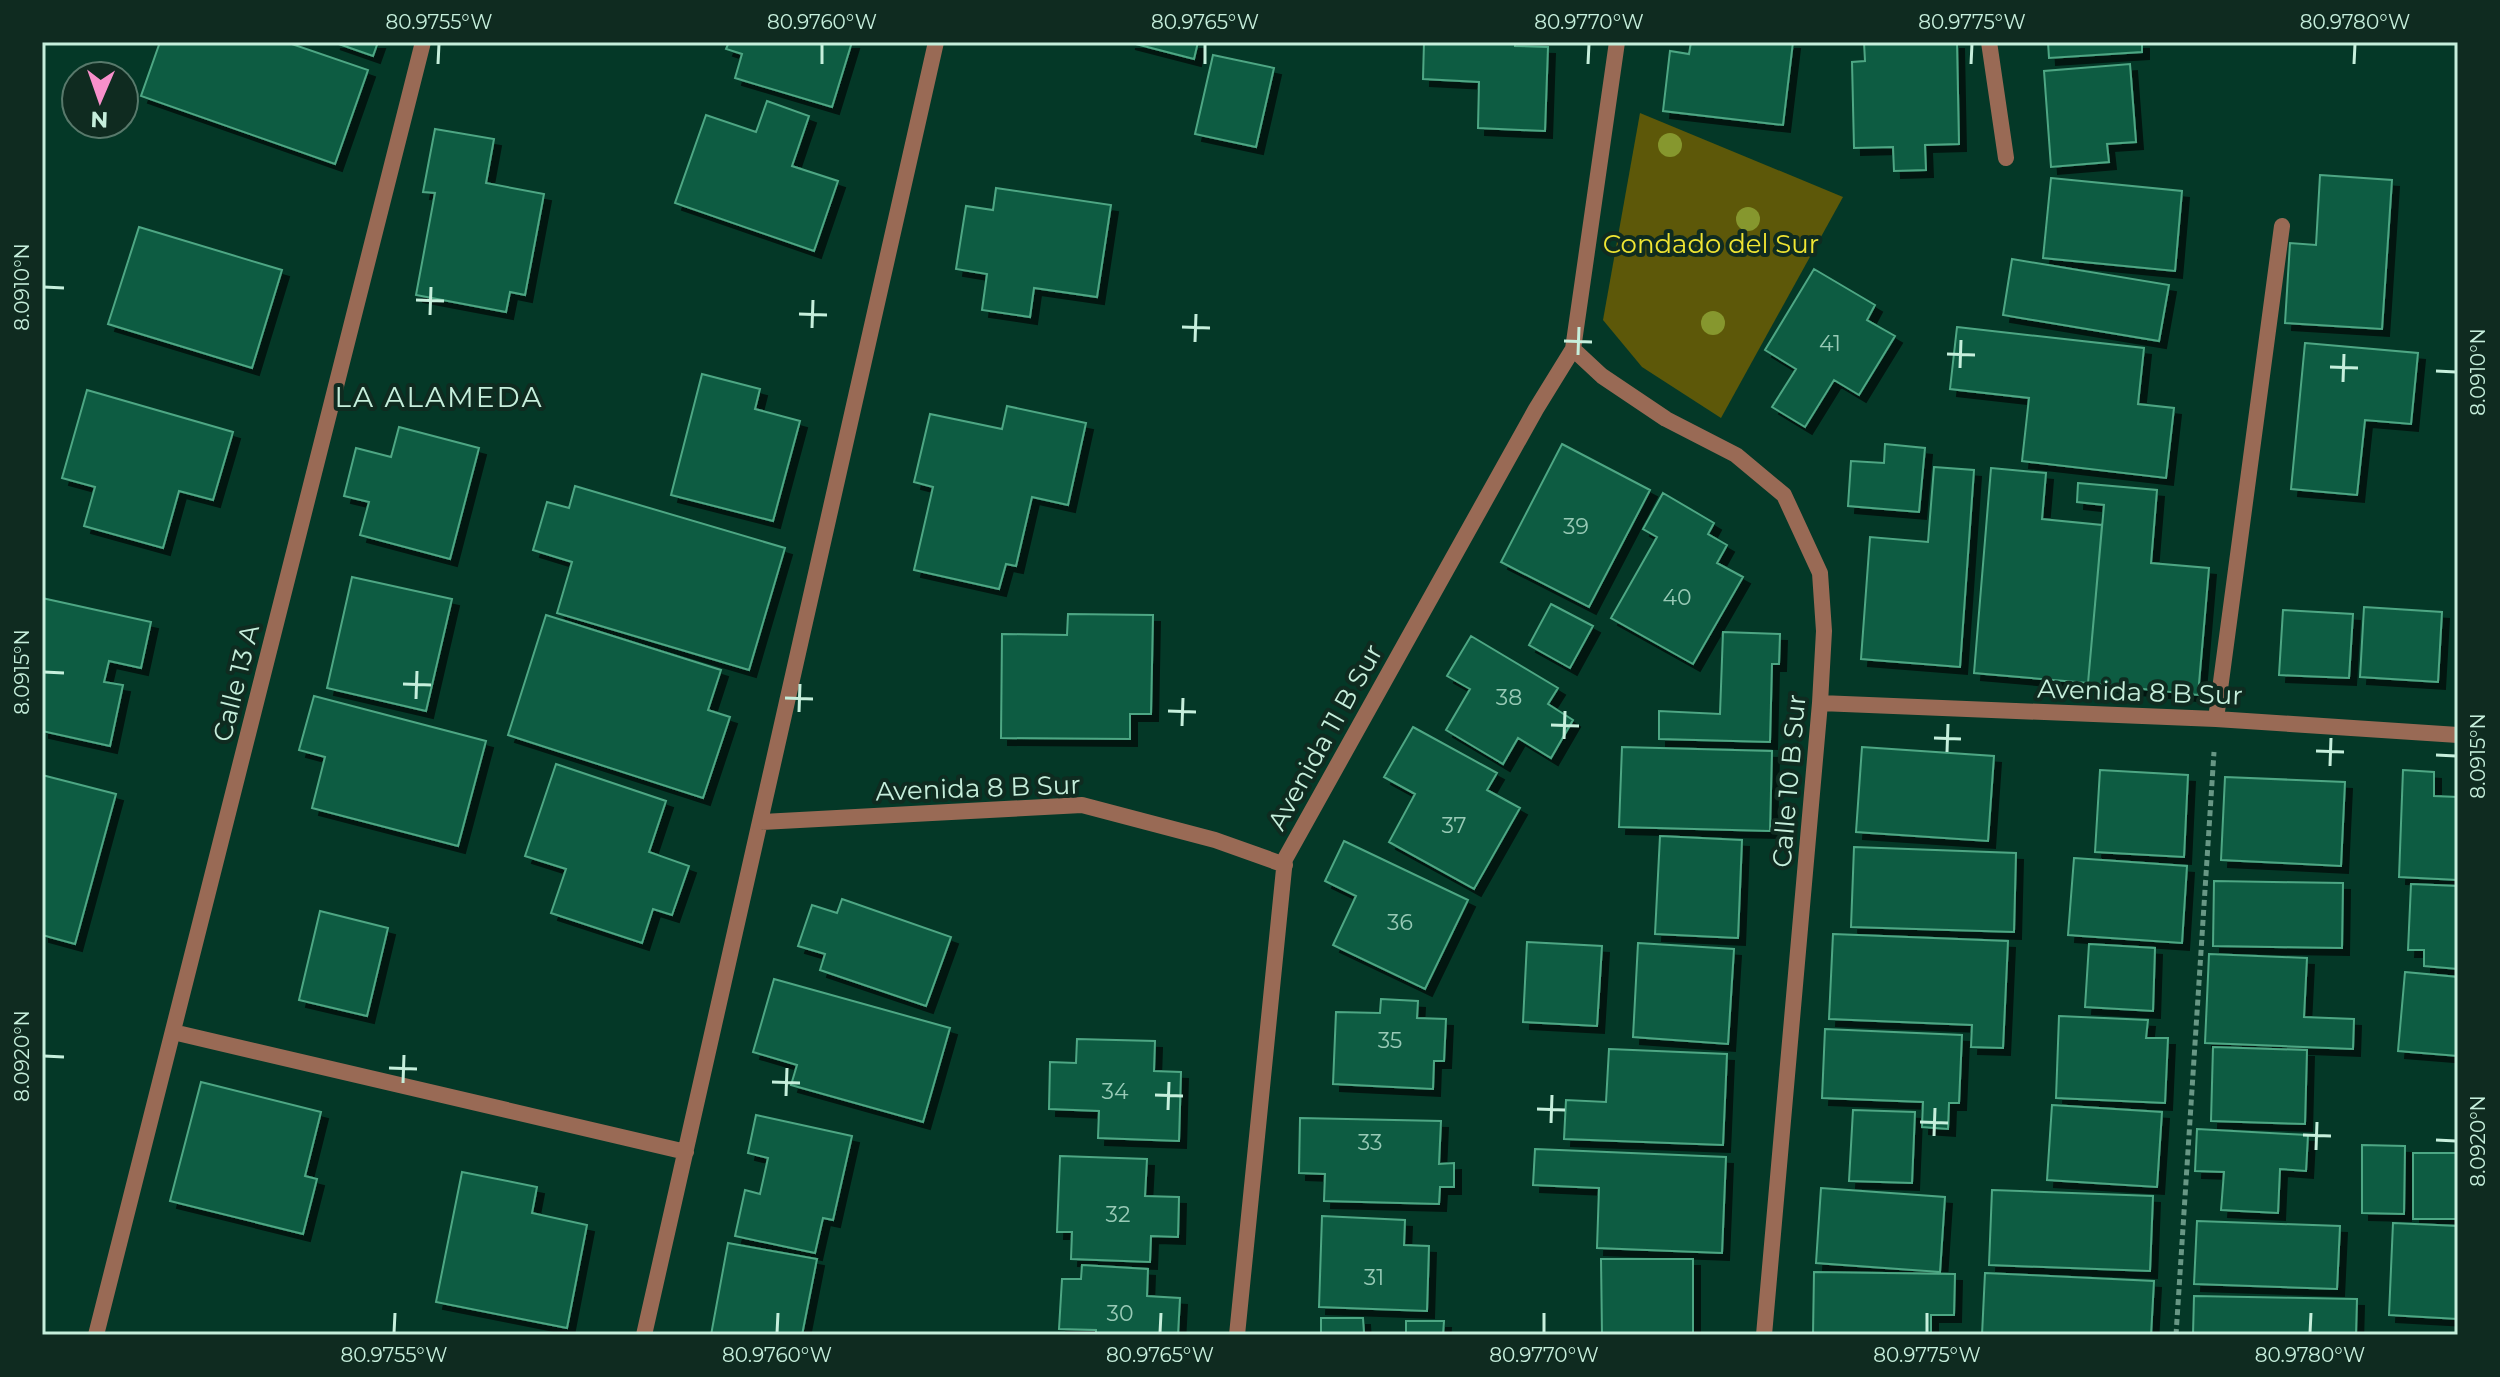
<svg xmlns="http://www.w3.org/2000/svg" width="2500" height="1377" font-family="Montserrat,sans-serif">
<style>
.green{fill:#5d5809}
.building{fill:#105b42;stroke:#4ea784;stroke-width:2;filter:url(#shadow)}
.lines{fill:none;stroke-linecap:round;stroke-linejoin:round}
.path{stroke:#689785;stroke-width:5;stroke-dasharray:6 4;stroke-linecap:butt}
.street{stroke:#996a55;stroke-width:16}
.tree{fill:#86972e}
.ticks{fill:none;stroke:#c6efdc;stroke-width:3}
.labels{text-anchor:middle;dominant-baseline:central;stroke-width:8;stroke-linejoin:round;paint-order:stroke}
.number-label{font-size:22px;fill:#98cab6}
.park-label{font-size:26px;fill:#f0e533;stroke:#0f2b20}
.street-label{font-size:26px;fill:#c6efdc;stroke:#0f2b20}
.neighbourhood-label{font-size:28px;letter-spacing:2px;fill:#c6efdc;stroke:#0f2b20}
.neatline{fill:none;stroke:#c6efdc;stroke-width:3}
.ticks-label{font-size:20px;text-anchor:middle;fill:#c6efdc}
</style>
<defs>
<filter id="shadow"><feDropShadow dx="7" dy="7" stdDeviation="0" flood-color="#0009"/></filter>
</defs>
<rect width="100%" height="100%" fill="#043827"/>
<!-- green -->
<path class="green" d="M 1640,113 L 1843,197 L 1721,418 L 1642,367 L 1603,320 Z"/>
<!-- building -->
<path class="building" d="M 160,42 L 286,42 L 368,70 L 335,164 L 141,96 Z
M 333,42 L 378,42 L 373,56 Z
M 729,42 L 852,42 L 832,107 L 735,78 L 742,54 L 726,49 Z
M 1128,42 L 1198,42 L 1194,59 Z
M 1424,42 L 1515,42 L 1515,46 L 1548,47 L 1545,131 L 1478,128 L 1479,82 L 1423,79 Z
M 1691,42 L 1793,42 L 1783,125 L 1663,111 L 1670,51 L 1689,54 Z
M 1864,42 L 1957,42 L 1959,144 L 1925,145 L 1926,170 L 1894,171 L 1893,147 L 1854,148 L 1852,62 L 1865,61 Z
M 2048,42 L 2142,42 L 2142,52 L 2049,58 Z
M 1213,55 L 1274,68 L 1256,147 L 1195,134 Z
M 2130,64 L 2136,142 L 2107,144 L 2109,162 L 2051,167 L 2044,71 Z
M 767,101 L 809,116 L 792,166 L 838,181 L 814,251 L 675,203 L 706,115 L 756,132 Z
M 435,129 L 494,139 L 486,183 L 544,194 L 525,295 L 510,292 L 506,312 L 416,295 L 435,193 L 423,192 Z
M 2320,175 L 2392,180 L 2382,329 L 2285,323 L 2290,243 L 2316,245 Z
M 2051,178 L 2182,191 L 2175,271 L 2043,258 Z
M 996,188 L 1111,205 L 1097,297 L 1034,288 L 1030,317 L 982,310 L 987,274 L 956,269 L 966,206 L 993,210 Z
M 139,227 L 282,270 L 252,368 L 108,324 Z
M 2012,259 L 2169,285 L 2159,341 L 2003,315 Z
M 1814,269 L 1875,305 L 1867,320 L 1895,336 L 1859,395 L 1834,380 L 1805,427 L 1772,407 L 1796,369 L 1765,350 Z
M 1957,327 L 2144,348 L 2138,404 L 2174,408 L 2166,478 L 2022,461 L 2029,398 L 1950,389 Z
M 2305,343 L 2418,353 L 2411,424 L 2365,420 L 2357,495 L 2291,489 Z
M 702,374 L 760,389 L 755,409 L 800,421 L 773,521 L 671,495 Z
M 87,390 L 233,432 L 213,500 L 179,491 L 163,548 L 84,526 L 95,487 L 62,478 Z
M 1007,406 L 1086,423 L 1068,505 L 1032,497 L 1016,566 L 1006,564 L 999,589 L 914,570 L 933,487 L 914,482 L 930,414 L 1002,429 Z
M 399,427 L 479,448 L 450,559 L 360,535 L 369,502 L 344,496 L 356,448 L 391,457 Z
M 1562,444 L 1650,490 L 1589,607 L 1501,562 Z
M 1885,444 L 1925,448 L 1919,512 L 1848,506 L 1851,461 L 1884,463 Z
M 1934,467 L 1974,470 L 1960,667 L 1861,659 L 1870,537 L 1928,542 Z
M 1991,468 L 2046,473 L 2042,519 L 2102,525 L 2088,683 L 1974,673 Z
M 2078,483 L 2157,490 L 2151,563 L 2209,568 L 2198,695 L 2088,683 L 2104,505 L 2077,502 Z
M 575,486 L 785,548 L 749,670 L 557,613 L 572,562 L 533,550 L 547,502 L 569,508 Z
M 1663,493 L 1714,523 L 1708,534 L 1727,545 L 1717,563 L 1743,577 L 1693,664 L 1611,618 L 1657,537 L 1643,529 Z
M 352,577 L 452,599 L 426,711 L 327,688 Z
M 42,598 L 151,622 L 141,668 L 109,661 L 104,682 L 123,685 L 110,746 L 42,731 Z
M 1551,604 L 1593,626 L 1570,668 L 1529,645 Z
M 2364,607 L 2442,612 L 2438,682 L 2360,677 Z
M 2283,610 L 2353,614 L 2349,678 L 2279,675 Z
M 1068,614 L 1153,615 L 1151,714 L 1130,714 L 1130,739 L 1001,738 L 1002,634 L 1067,635 Z
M 546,615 L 721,670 L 708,710 L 730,717 L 703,798 L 508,735 Z
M 1723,632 L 1780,634 L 1779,664 L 1772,664 L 1770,742 L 1659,739 L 1659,711 L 1720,714 Z
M 1471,636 L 1558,688 L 1548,704 L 1573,720 L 1551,758 L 1518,738 L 1503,764 L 1446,730 L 1470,689 L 1447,676 Z
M 314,696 L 486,741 L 458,846 L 312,808 L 325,757 L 299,750 Z
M 1413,727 L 1497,773 L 1487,790 L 1520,808 L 1474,889 L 1389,842 L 1415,794 L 1384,777 Z
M 1622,747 L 1772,751 L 1770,831 L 1619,827 Z
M 1862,747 L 1994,756 L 1988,841 L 1856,832 Z
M 556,764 L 666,801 L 649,852 L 689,866 L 672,915 L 653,909 L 642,943 L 551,913 L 566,869 L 525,856 Z
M 2100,770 L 2188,775 L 2184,857 L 2095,852 Z
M 2403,770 L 2434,772 L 2434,796 L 2458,797 L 2458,880 L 2399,877 Z
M 42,775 L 116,794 L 75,944 L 42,935 Z
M 2225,777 L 2345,782 L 2341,866 L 2221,860 Z
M 1660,836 L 1742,840 L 1738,938 L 1655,934 Z
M 1344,841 L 1468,900 L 1425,989 L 1333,945 L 1356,896 L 1325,881 Z
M 1854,847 L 2016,853 L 2014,932 L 1851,927 Z
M 2074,858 L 2187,866 L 2182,943 L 2068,935 Z
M 2214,881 L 2343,883 L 2342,948 L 2213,946 Z
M 2411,884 L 2458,886 L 2458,969 L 2424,966 L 2424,950 L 2408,950 Z
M 842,899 L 951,937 L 926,1006 L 820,970 L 825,954 L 798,946 L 812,905 L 837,913 Z
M 320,911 L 388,928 L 367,1016 L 299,1000 Z
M 1833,934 L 2008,941 L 2003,1048 L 1971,1047 L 1972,1025 L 1829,1019 Z
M 1527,942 L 1602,946 L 1597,1026 L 1523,1022 Z
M 1638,943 L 1734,949 L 1728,1044 L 1633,1037 Z
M 2089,944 L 2155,948 L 2153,1011 L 2085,1007 Z
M 2209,954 L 2307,958 L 2304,1017 L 2354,1019 L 2353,1049 L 2205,1043 Z
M 2405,972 L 2458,977 L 2458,1056 L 2398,1051 Z
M 774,979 L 950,1028 L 923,1122 L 791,1085 L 797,1065 L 753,1052 Z
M 1381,999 L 1418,1001 L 1417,1018 L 1446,1019 L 1444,1061 L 1434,1061 L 1433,1089 L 1333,1084 L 1336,1012 L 1380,1013 Z
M 2059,1016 L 2148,1020 L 2146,1038 L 2168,1038 L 2165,1103 L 2056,1098 Z
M 1825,1029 L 1962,1035 L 1959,1103 L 1949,1103 L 1948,1129 L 1922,1127 L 1923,1102 L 1822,1098 Z
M 1077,1039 L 1155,1041 L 1154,1071 L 1181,1072 L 1179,1141 L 1098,1138 L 1099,1111 L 1049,1109 L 1050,1062 L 1076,1063 Z
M 2213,1047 L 2307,1050 L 2305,1124 L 2211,1121 Z
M 1609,1049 L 1727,1054 L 1723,1145 L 1564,1139 L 1566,1100 L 1606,1102 Z
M 201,1082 L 321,1112 L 305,1176 L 317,1179 L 303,1234 L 170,1201 Z
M 2052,1105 L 2162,1112 L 2157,1187 L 2047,1180 Z
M 1853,1110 L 1915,1112 L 1912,1183 L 1849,1181 Z
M 756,1115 L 852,1136 L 833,1220 L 823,1218 L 815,1253 L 735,1236 L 745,1190 L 760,1194 L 768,1158 L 748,1153 Z
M 1300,1118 L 1441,1121 L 1439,1164 L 1454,1163 L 1454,1187 L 1440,1187 L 1439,1204 L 1324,1201 L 1325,1174 L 1299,1173 Z
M 2197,1129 L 2308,1135 L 2306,1171 L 2280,1169 L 2278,1213 L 2221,1210 L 2224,1172 L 2195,1171 Z
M 2362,1145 L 2405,1146 L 2404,1214 L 2362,1213 Z
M 1535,1149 L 1726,1157 L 1722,1253 L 1597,1248 L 1599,1188 L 1533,1185 Z
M 2413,1153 L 2458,1153 L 2458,1219 L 2413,1219 Z
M 1060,1156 L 1147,1159 L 1145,1196 L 1179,1197 L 1178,1237 L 1151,1236 L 1150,1262 L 1071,1259 L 1072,1232 L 1057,1232 Z
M 462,1172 L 537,1187 L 532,1213 L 587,1225 L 567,1328 L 436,1302 Z
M 1821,1188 L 1945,1197 L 1940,1272 L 1816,1263 Z
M 1992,1190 L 2153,1196 L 2150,1271 L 1989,1265 Z
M 1322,1216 L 1405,1220 L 1404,1245 L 1429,1246 L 1427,1311 L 1319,1307 Z
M 2197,1221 L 2340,1226 L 2337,1289 L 2194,1284 Z
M 2393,1223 L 2458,1226 L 2458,1319 L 2389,1315 Z
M 728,1243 L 817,1259 L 802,1335 L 711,1335 Z
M 1601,1259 L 1693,1259 L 1693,1335 L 1602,1335 Z
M 1082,1265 L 1148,1269 L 1147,1296 L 1180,1298 L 1178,1335 L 1096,1335 L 1096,1330 L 1059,1329 L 1062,1279 L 1081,1279 Z
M 1814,1272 L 1955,1274 L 1954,1315 L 1931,1315 L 1931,1335 L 1813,1335 Z
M 1985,1273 L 2154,1281 L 2151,1335 L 1982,1335 Z
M 2194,1296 L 2357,1299 L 2356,1335 L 2193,1335 Z
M 1321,1318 L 1363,1318 L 1364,1333 L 1406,1334 L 1406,1321 L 1444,1321 L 1443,1335 L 1321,1335 Z"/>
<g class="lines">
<!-- path -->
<path class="path" d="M 2176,1335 L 2214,752"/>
<!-- street -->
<path class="street" d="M 1989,42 L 2006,158
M 1573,349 L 1602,376 L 1666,419 L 1736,455 L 1784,495 L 1820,573 L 1824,631 L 1820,703 L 1764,1335
M 1820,703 L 2216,719 L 2458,735
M 2216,719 L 2282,226
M 760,822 L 1082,805 L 1215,840 L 1285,865
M 173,1032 L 686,1152
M 96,1335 L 423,42
M 644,1335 L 936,42
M 1237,1335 L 1285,859 L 1536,409 L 1573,349 L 1617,42"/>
</g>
<!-- trees -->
<g class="tree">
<circle cx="1670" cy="145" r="12"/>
<circle cx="1748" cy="219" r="12"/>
<circle cx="1713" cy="323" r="12"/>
</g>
<!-- ticks -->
<path class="ticks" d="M 438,64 L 439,44M 822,64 L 822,44M 1205,64 L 1205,44M 1588,64 L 1589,44M 1971,64 L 1972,44M 2354,64 L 2355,44M 44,287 L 64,288M 416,300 L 444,301M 799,314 L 827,315M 430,315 L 431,287M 1182,327 L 1210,328M 812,328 L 813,300M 1564,341 L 1592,342M 1195,342 L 1196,314M 1947,354 L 1975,355M 1578,355 L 1579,327M 2330,367 L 2358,368M 1960,368 L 1961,340M 2436,371 L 2456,372M 2343,382 L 2344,354M 44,672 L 64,673M 403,684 L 431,685M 785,698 L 813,699M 416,699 L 417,671M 1168,711 L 1196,712M 799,712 L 800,684M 1551,725 L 1579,726M 1182,726 L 1183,698M 1934,738 L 1961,739M 1564,739 L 1565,711M 2316,751 L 2344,752M 1947,752 L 1948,724M 2436,755 L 2456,756M 2330,766 L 2331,738M 44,1056 L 64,1057M 389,1068 L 417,1069M 772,1082 L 800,1083M 403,1083 L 404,1055M 1155,1095 L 1183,1096M 786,1096 L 787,1068M 1537,1109 L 1565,1110M 1168,1110 L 1169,1082M 1920,1122 L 1948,1123M 1551,1123 L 1552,1095M 2303,1135 L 2331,1136M 1934,1136 L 1935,1108M 2436,1140 L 2456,1141M 2316,1150 L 2317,1122M 394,1333 L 395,1313M 777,1333 L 778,1313M 1160,1333 L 1161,1313M 1544,1333 L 1544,1313M 1927,1333 L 1927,1313M 2310,1333 L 2311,1313"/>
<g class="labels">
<!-- number labels -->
<g class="number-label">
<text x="1830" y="343">41</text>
<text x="1576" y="526">39</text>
<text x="1677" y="597">40</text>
<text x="1509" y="697">38</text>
<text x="1454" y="825">37</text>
<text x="1400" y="922">36</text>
<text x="1390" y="1040">35</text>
<text x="1115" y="1091">34</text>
<text x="1370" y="1142">33</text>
<text x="1118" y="1214">32</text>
<text x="1374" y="1277">31</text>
<text x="1120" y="1313">30</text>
</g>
<!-- park labels -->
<g class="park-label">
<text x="1711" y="244">Condado del Sur</text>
</g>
<!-- street labels -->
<g class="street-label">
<text transform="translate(236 683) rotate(-76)">Calle 13 A</text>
<text transform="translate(2140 692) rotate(2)">Avenida 8 B Sur</text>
<text transform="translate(1325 737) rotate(-61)">Avenida 11 B Sur</text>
<text transform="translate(1789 781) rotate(-85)">Calle 10 B Sur</text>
<text transform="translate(978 788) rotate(-2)">Avenida 8 B Sur</text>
</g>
<!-- neighbourhood labels -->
<g class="neighbourhood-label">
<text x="439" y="397">LA ALAMEDA</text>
</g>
</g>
<!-- border -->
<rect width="2500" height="1377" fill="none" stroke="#0f2b20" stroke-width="88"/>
<!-- north arrow -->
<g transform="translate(100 100) rotate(182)"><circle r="38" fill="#0f2b20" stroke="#58796b" stroke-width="2"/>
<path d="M0-6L14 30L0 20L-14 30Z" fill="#f890cb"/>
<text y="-12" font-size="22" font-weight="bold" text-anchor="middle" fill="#c6efdc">N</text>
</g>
<rect x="44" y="44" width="2412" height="1289" class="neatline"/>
<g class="ticks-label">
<text x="439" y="29">80.9755°W</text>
<text x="822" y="29">80.9760°W</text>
<text x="1205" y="29">80.9765°W</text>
<text x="1589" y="29">80.9770°W</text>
<text x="1972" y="29">80.9775°W</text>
<text x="2355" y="29">80.9780°W</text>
<text transform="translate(22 287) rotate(-90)" y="7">8.0910°N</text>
<text transform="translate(2478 372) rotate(-90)" y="7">8.0910°N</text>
<text transform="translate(22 672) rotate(-90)" y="7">8.0915°N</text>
<text transform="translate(2478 756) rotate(-90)" y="7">8.0915°N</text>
<text transform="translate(22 1056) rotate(-90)" y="7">8.0920°N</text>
<text transform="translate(2478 1141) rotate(-90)" y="7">8.0920°N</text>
<text x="394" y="1362">80.9755°W</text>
<text x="777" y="1362">80.9760°W</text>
<text x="1160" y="1362">80.9765°W</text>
<text x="1544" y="1362">80.9770°W</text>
<text x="1927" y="1362">80.9775°W</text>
<text x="2310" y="1362">80.9780°W</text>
</g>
</svg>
